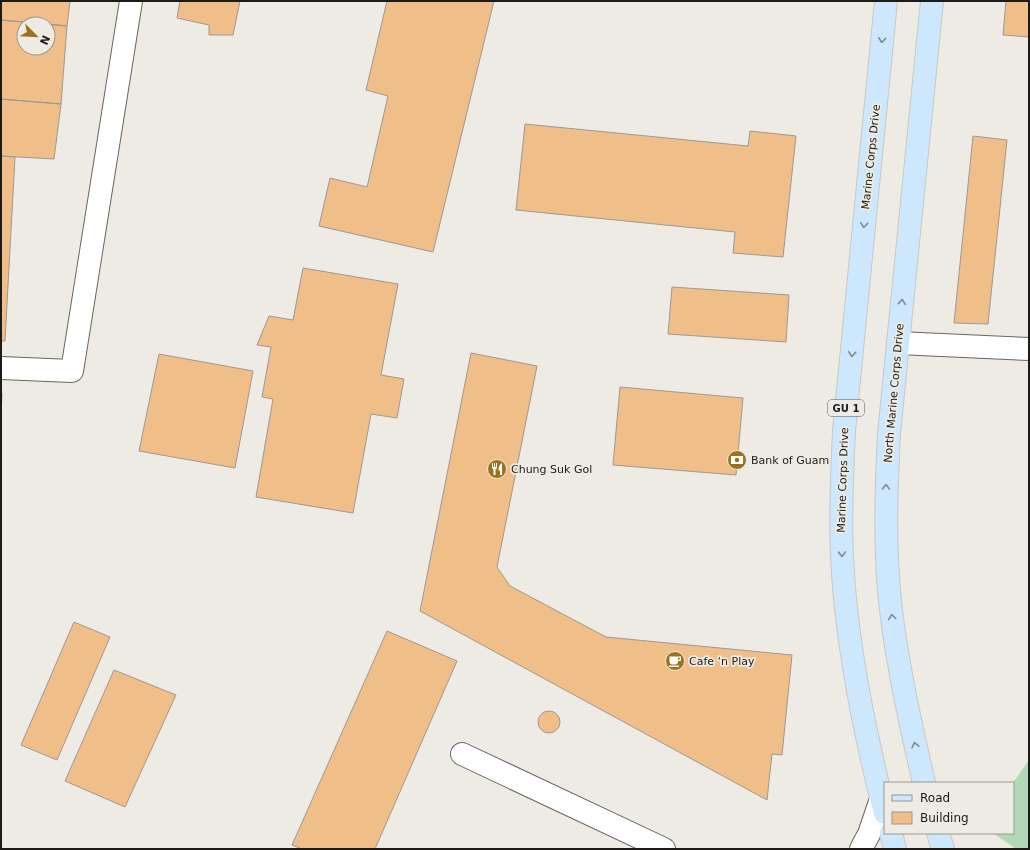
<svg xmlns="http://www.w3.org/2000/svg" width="1030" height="850" font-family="'DejaVu Sans',sans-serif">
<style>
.green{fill:#b2d8b8}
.building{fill:#efbe89;stroke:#9e9893}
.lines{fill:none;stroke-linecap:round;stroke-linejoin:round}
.minor-casing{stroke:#68665f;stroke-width:24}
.major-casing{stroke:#c9c8c8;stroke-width:24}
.minor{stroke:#fff;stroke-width:22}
.major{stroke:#cde7fd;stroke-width:22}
.oneway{stroke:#7d8b96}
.labels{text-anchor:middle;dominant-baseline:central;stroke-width:3.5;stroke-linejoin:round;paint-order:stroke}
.shield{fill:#eeebe4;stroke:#5b5955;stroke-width:1}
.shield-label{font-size:10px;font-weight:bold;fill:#1c1b18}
.street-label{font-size:11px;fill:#1c1b18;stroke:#eeebe4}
.poi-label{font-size:11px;fill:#1c1b18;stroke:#eeebe4;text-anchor:start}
</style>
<rect width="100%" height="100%" fill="#eeebe4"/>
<!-- green -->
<path class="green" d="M 1029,760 L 1029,849 L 1016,849 L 993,833 L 1013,833 L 1013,783 Z"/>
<!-- building -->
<path class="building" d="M 1,1 L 70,1 L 67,26 L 1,20 Z
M 180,1 L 240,1 L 233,35 L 209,35 L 209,25 L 177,18 Z
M 387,1 L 494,1 L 433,252 L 319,226 L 330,178 L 367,187 L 388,96 L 366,90 Z
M 1006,1 L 1029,1 L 1029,37 L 1003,35 Z
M 1,20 L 45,24 L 24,24 L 24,48 L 48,48 L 48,24 L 67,26 L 61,104 L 1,99 Z
M 1,99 L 61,104 L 54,159 L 1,156 Z
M 525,124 L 748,146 L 750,131 L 796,136 L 783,257 L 733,253 L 735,232 L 516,210 Z
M 973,136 L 1007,140 L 988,324 L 954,323 Z
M 1,156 L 15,157 L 5,341 L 1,341 Z
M 303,268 L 398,284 L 381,375 L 404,379 L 397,418 L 371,414 L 353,513 L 256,497 L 273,399 L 262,397 L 271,347 L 257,345 L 269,316 L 293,320 Z
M 672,287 L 789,295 L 786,342 L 668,334 Z
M 471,353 L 537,366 L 497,567 L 510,586 L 606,637 L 792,655 L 782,755 L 772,754 L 767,800 L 420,611 Z
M 159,354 L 253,371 L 235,468 L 139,451 Z
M 620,387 L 743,398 L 736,475 L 613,465 Z
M 1,393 L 2,393 L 1,420 Z
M 74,622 L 110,637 L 57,760 L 21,745 Z
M 387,631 L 457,661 L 375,849 L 302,849 L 292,845 Z
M 114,670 L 176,695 L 125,807 L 65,781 Z
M538 722a11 11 0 1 1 22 0a11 11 0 1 1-22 0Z"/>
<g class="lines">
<!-- minor casing -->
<g class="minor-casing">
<path id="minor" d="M 898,343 L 1029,349
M 1,368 L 72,371 L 131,1
M 462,754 L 664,849
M 861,849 L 869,834 L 881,799"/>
</g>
<!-- major casing -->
<g class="major-casing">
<path id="major" d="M 924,783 C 911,726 898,668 891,610 C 884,551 886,492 889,434 L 932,1
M 885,813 C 876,780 869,746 862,712 C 852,660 844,608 842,555 C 840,514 842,472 844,431 L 886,1
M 891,833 L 895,849
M 938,833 L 943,849"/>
</g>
<!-- minor -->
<use href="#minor" class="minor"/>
<!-- major -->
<use href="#major" class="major"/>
</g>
<!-- one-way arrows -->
<defs><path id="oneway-chevron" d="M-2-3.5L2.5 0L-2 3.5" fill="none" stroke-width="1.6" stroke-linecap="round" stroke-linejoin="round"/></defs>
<g class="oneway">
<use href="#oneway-chevron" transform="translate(882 40) rotate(96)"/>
<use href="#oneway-chevron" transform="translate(864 225) rotate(96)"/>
<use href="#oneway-chevron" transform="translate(902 302) rotate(-84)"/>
<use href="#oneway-chevron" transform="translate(852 354) rotate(96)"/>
<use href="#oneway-chevron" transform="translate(886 487) rotate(-88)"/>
<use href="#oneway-chevron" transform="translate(842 554) rotate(88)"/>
<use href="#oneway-chevron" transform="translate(892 617) rotate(-98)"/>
<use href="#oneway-chevron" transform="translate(915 745) rotate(-103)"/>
</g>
<!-- icons -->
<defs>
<g id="bank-disc" transform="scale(1)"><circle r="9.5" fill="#9a731f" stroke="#eeebe4"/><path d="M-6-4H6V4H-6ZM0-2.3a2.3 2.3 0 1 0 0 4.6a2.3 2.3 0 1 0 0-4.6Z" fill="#fff"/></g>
<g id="restaurant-disc" transform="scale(1)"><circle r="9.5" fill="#9a731f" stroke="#eeebe4"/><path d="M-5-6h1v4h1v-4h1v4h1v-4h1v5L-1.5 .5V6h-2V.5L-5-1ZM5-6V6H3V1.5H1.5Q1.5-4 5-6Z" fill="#fff"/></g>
<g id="cafe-disc" transform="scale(1)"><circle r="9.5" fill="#9a731f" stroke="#eeebe4"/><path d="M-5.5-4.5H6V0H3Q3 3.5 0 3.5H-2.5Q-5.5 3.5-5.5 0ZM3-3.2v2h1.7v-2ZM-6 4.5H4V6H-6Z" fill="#fff"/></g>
</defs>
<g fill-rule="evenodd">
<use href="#bank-disc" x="737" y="460"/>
<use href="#restaurant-disc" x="497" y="469"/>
<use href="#cafe-disc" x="675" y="661"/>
</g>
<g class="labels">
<!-- shield labels -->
<rect class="shield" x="828" y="400" width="36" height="16" rx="3"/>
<g class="shield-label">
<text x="846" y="408">GU 1</text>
</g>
<!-- street labels -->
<g class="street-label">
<text transform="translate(871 157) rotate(-84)">Marine Corps Drive</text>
<text transform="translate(894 393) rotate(-85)">North Marine Corps Drive</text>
<text transform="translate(843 480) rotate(-88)">Marine Corps Drive</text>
</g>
<!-- poi labels -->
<g class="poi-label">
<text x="751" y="460">Bank of Guam</text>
<text x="511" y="469">Chung Suk Gol</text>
<text x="689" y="661">Cafe ‘n Play</text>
</g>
</g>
<!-- border -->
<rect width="1030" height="850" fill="none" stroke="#1c1b18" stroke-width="4"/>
<!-- legend -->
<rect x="884" y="782" width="130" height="52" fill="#eeebe4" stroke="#9a9892"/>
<rect x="892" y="795" width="20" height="6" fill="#cde7fd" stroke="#9a9892"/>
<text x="920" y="802" font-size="12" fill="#1c1b18">Road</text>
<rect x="892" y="812" width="20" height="12" fill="#efbe89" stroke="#9a9892"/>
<text x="920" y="822" font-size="12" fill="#1c1b18">Building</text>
<!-- north arrow -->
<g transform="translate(36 36) rotate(114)"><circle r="19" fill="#eeebe4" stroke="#9a9892"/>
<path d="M0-3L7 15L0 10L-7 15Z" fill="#9a731f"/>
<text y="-6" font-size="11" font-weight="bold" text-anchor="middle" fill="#1c1b18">N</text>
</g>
</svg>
